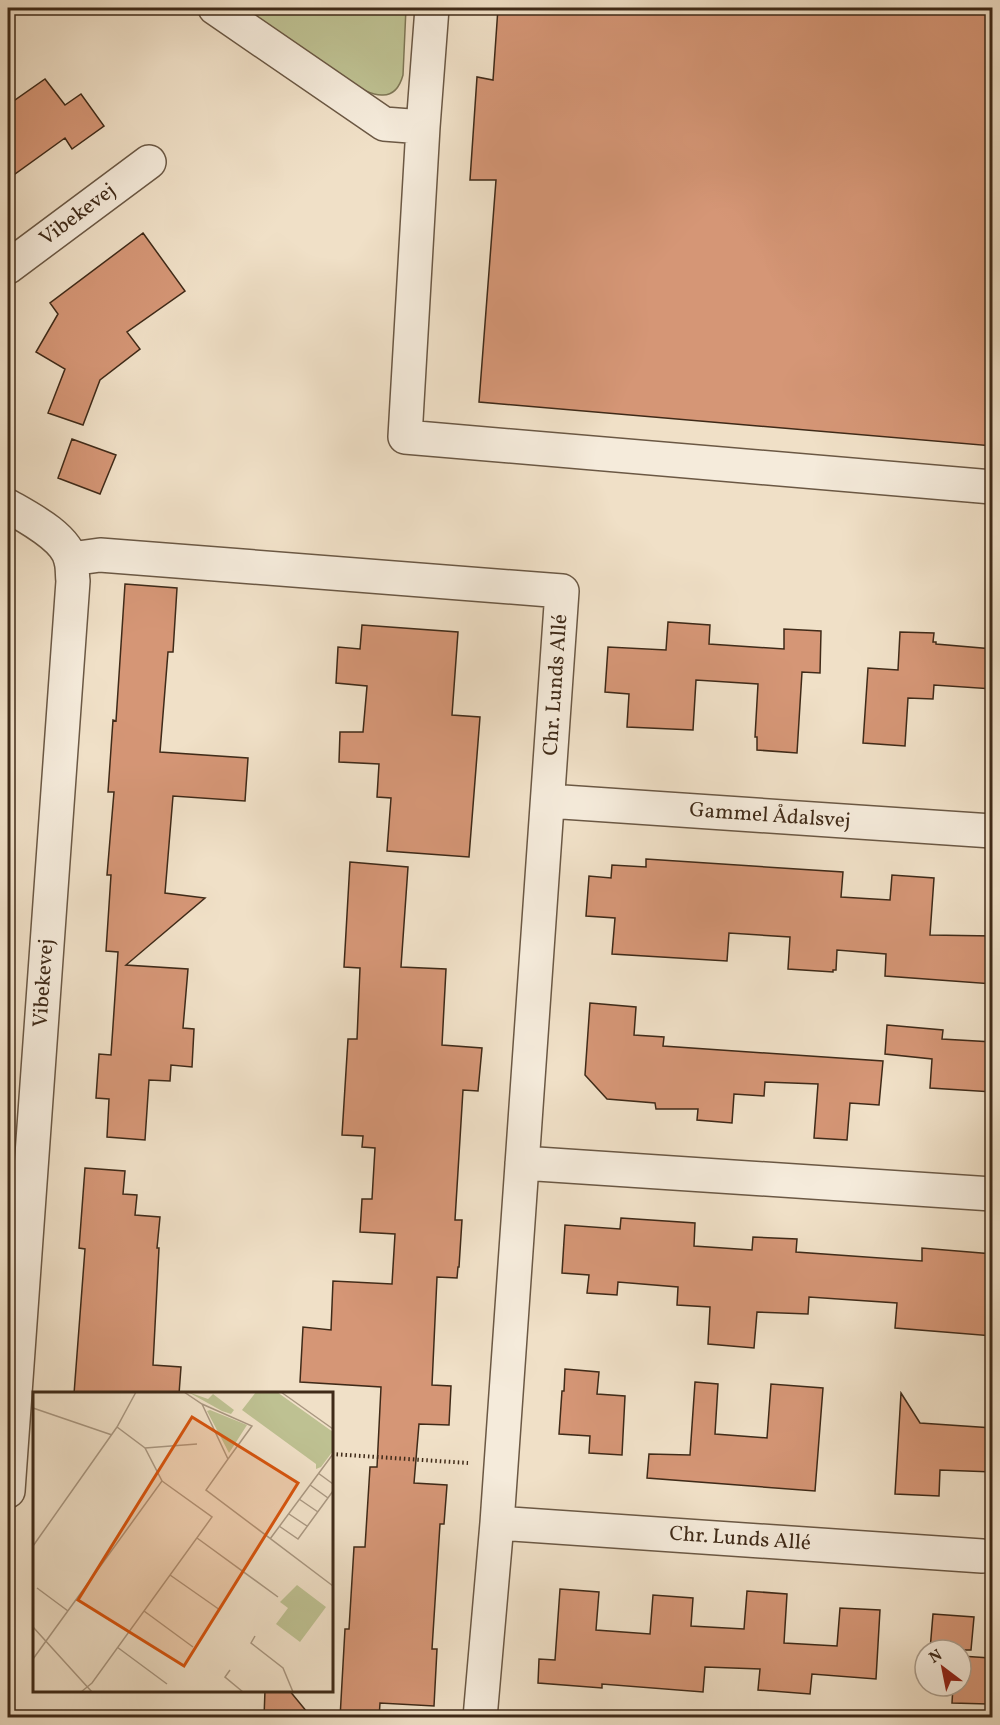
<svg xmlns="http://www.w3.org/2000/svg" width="1000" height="1725" font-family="Vollkorn,serif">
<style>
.green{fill:#bec192;stroke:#7e7655;stroke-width:1.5}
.building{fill:#d59676;stroke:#3f2a18;stroke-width:1.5}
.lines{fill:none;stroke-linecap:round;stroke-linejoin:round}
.minor-casing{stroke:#6b5844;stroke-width:36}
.path{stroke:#3f2a18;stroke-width:4;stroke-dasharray:1.5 3;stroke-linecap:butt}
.minor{stroke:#f5ebdb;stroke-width:33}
.labels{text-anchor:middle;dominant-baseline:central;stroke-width:6;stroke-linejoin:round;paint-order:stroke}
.street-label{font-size:21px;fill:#3f2a18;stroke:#f5ebdb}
.inset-road{fill:none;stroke:#a99781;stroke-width:1.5}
.view{fill:#d7540d;fill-opacity:0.15;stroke:#d7540d;stroke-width:3}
.inset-edge{fill:none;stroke:#3f2a18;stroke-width:3}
</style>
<rect width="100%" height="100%" fill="#f0e0c7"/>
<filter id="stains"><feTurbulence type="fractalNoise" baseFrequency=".00333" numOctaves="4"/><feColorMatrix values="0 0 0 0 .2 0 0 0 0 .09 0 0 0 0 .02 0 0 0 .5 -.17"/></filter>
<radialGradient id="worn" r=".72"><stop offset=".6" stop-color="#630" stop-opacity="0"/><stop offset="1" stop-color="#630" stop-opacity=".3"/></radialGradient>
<!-- green -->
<path class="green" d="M 242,8 L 406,8 L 403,75 C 400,86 395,95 383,95 C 369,96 353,83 341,76 C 306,55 275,32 242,8 Z"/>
<!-- building -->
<path class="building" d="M 498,8 L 993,8 L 993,446 L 479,402 L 496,180 L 470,180 L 477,77 L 493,80 Z
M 45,79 L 65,105 L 81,94 L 104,126 L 72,149 L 65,138 L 8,179 L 8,105 Z
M 143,233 L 185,291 L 127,332 L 140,349 L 100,380 L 83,425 L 48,413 L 65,369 L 36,352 L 58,314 L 50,303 Z
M 72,439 L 116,455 L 100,494 L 58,478 Z
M 125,584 L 177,588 L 173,652 L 168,652 L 160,752 L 248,758 L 245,801 L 173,796 L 165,893 L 205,898 L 126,965 L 188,969 L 183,1028 L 194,1029 L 192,1067 L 171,1065 L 170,1081 L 149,1080 L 145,1140 L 107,1137 L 109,1099 L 96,1098 L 99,1054 L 111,1055 L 118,952 L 106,951 L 111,875 L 107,875 L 114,792 L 108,792 L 113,720 L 116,721 Z
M 668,622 L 710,625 L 709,644 L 784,649 L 784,629 L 821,631 L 820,673 L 802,672 L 797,753 L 757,750 L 757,737 L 755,737 L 758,684 L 696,680 L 693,730 L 627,727 L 629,694 L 605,692 L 608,647 L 666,650 Z
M 362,625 L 458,632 L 452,715 L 480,717 L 469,857 L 387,851 L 391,798 L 377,797 L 379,764 L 339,762 L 340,732 L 363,732 L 367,686 L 336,683 L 338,647 L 360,649 Z
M 900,632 L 934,633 L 933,642 L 936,642 L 936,644 L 993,649 L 993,689 L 934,685 L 933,699 L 908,698 L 905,746 L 863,743 L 868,668 L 898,670 Z
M 646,859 L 843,872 L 841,897 L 890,900 L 892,875 L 934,878 L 930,935 L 993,936 L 993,984 L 885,976 L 886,954 L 837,950 L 836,970 L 833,970 L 833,972 L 788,969 L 790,937 L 729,933 L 727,961 L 612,954 L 615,918 L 586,916 L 589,876 L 611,878 L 612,865 L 646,867 Z
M 350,862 L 408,867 L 401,967 L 446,969 L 442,1045 L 482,1048 L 478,1091 L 463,1090 L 455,1220 L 462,1220 L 459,1267 L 458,1267 L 457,1278 L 437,1277 L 432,1385 L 451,1386 L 449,1425 L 419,1424 L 414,1483 L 447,1485 L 444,1524 L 440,1524 L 432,1649 L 437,1649 L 434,1706 L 380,1703 L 379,1718 L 340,1718 L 345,1629 L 349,1629 L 354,1547 L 365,1547 L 370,1467 L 377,1467 L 381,1387 L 300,1382 L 303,1327 L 331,1330 L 333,1281 L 392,1284 L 395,1234 L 360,1232 L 362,1199 L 372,1199 L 375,1148 L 362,1147 L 363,1136 L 342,1135 L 348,1039 L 357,1039 L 360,968 L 344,967 Z
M 590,1003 L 636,1007 L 634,1035 L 664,1037 L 663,1046 L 883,1061 L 879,1105 L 850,1103 L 847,1140 L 814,1138 L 818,1084 L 765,1082 L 764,1096 L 734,1094 L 732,1123 L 697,1120 L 698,1109 L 656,1109 L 655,1103 L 607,1099 L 585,1075 Z
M 887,1025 L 943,1030 L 942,1039 L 993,1042 L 993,1092 L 930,1088 L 932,1059 L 885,1054 Z
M 85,1168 L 125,1171 L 123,1194 L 137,1195 L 135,1215 L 160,1217 L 157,1248 L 159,1248 L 153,1365 L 181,1367 L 179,1394 L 74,1394 L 85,1249 L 79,1248 Z
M 621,1218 L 695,1223 L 694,1246 L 752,1250 L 753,1237 L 797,1239 L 796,1252 L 922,1261 L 922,1248 L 993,1254 L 993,1336 L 895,1328 L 897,1303 L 809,1297 L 808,1314 L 757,1312 L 754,1348 L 708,1344 L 710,1307 L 677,1305 L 678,1287 L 618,1282 L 617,1295 L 587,1293 L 589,1275 L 562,1273 L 565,1225 L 620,1229 Z
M 565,1369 L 599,1372 L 597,1394 L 625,1396 L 622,1455 L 589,1453 L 590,1436 L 559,1434 L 562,1391 L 564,1391 Z
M 695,1382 L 718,1384 L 715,1434 L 767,1438 L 771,1384 L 823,1388 L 815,1491 L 647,1478 L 649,1454 L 690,1455 Z
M 901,1393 L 920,1423 L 993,1428 L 993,1472 L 940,1470 L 939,1496 L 895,1494 Z
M 560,1589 L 599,1592 L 596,1630 L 650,1634 L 653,1595 L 693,1598 L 691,1626 L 744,1629 L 747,1591 L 787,1594 L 784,1643 L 837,1646 L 840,1608 L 880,1610 L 876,1679 L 812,1674 L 810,1694 L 758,1690 L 760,1669 L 705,1667 L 703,1692 L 602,1684 L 602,1688 L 538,1683 L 539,1659 L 555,1660 Z
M 933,1614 L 974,1617 L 971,1650 L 930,1650 Z
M 961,1656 L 990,1658 L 988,1704 L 952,1703 L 953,1686 L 961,1686 Z
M 265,1690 L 289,1690 L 312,1718 L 264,1718 Z"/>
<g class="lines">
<!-- minor casing -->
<g class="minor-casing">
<path id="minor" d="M 215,8 L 384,124 L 423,127 L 432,8
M 423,127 L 405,437 L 992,487
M 8,267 L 149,162
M 8,506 C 27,517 67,537 71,561 C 73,568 72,575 73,581 L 8,1491
M 71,559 L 100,555 L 562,591 L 497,1523 L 480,1718
M 548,801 L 992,831
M 522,1163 L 992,1194
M 497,1523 L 982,1556"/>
</g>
<!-- path -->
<path class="path" d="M 332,1454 L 468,1463"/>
<!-- minor -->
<use href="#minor" class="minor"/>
</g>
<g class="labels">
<!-- street labels -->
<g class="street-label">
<text transform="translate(78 215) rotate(-37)">Vibekevej</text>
<text transform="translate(556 685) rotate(-86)">Chr. Lunds Allé</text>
<text transform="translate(770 816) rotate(4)">Gammel Ådalsvej</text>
<text transform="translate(44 983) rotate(-86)">Vibekevej</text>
<text transform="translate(740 1539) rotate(4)">Chr. Lunds Allé</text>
</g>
</g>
<!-- overview -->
<g transform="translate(33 1392)">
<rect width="300" height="300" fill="#f0e0c7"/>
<path d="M 155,0 L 175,7 L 180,2 L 201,18 L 198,22 L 189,19 ZM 223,0 L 244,0 L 300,40 L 300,59 L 288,75 L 283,77 L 283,72 L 209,18 ZM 177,18 L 214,33 L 196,61 L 174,19 ZM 264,193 L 293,215 L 267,250 L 243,232 L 255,216 L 247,210 Z" fill="#bec192"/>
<path class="inset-road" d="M 151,0 L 169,12 L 219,34 L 195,67 L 169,12M 248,0 L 300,37M 0,16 L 79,43M 112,56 L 164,52M 195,67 L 173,98 L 300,194M 285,81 L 300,92M 277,93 L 295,106M 266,107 L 285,120M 256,122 L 274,134M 246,134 L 265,147 L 300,99M 164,146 L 245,205M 237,147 L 300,62M 0,154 L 84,35 L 103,0M 137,183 L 187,218M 4,196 L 35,219M 111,219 L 160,255M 0,235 L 59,300M 222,244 L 218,251 L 250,276 L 260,300M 84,255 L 134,292M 0,267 L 129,89 L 112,56 L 84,35M 197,278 L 192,285 L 210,300M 48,300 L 59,291 L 179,125 L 129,89"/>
<path class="view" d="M 159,25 L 265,91 L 151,274 L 45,208 Z"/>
<rect width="300" height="300" class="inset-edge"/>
</g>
<!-- margin -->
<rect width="1000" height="1725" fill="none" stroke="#f0e0c7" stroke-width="30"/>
<rect x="9" y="9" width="982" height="1707" fill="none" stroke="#3f2a18" stroke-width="3"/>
<rect x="15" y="15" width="970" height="1695" fill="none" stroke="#3f2a18" stroke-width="1.5"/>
<!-- north arrow -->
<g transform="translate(943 1668) rotate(328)"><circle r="28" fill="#f5ebdb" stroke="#ac9e8d" stroke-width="1.5"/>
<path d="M0-4.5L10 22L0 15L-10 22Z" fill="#8f2418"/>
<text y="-9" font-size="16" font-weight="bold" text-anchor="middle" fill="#3f2a18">N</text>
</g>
<rect width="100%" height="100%" filter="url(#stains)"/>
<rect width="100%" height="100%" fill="url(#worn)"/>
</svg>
